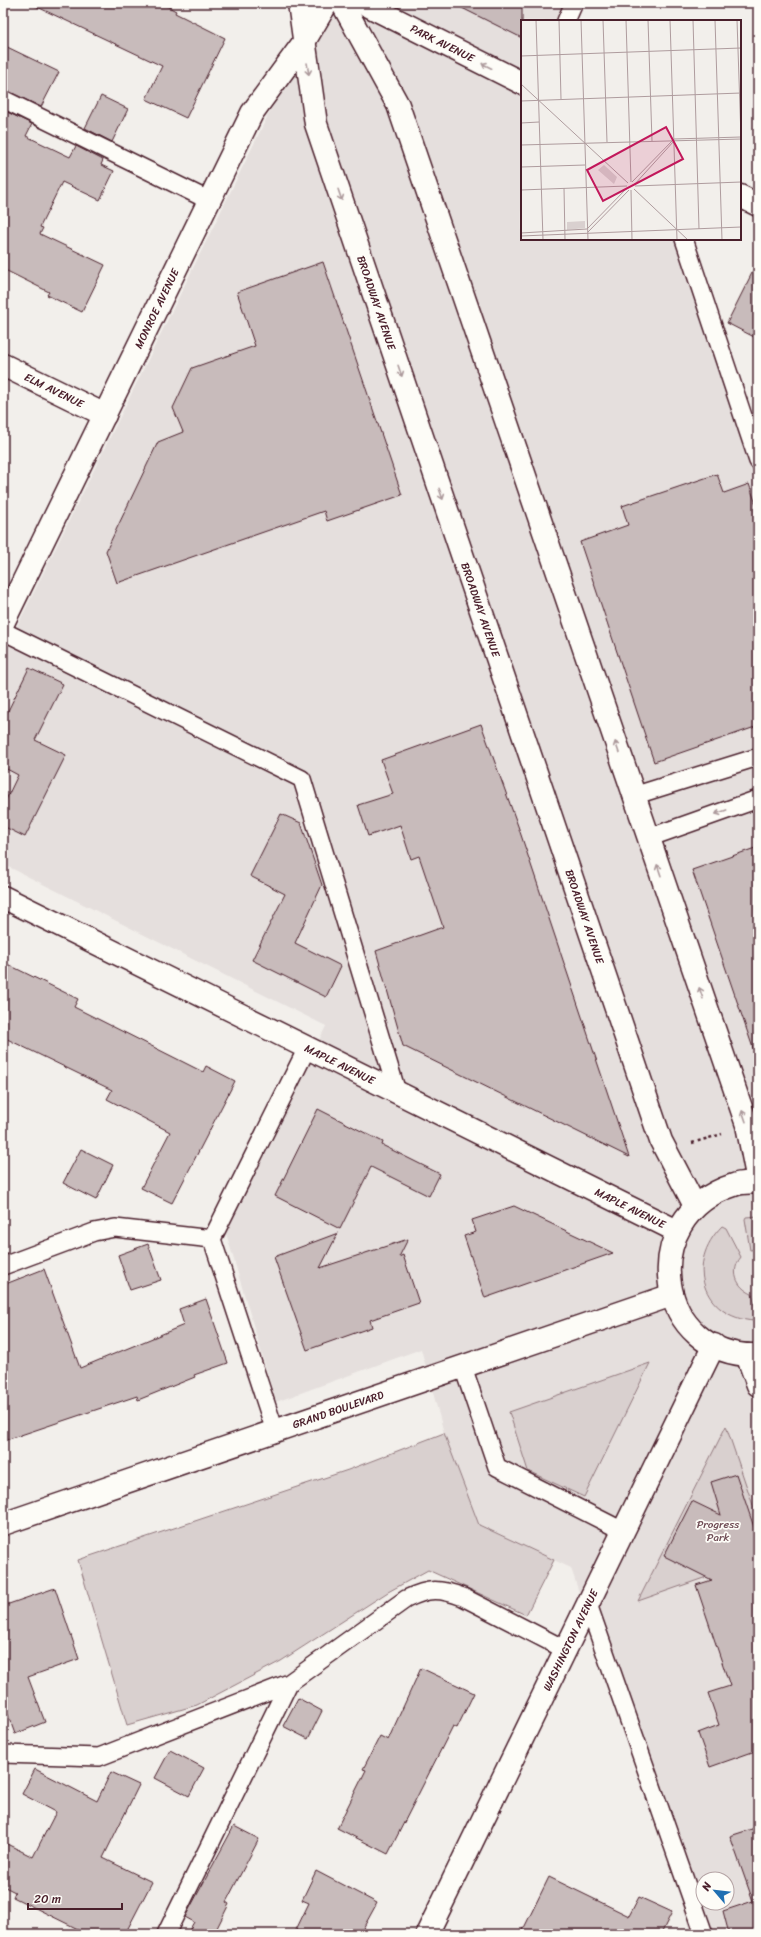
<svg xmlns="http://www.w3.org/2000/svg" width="761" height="1937" font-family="Sriracha,sans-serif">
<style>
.built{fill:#e5dfdd;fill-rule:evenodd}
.green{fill:#d9d0cf;stroke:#92787d}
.building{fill:#c8bbbb;stroke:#4a1f2b}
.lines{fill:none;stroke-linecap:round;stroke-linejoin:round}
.service-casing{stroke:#4a1f2b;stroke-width:20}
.minor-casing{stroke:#4a1f2b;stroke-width:25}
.tertiary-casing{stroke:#4a1f2b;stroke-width:25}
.path{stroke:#4a1f2b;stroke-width:2.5;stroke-dasharray:3 3;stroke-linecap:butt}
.service{stroke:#fdfcf7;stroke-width:17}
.minor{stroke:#fdfcf7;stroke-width:22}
.tertiary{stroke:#fdfcf7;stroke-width:22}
.oneway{stroke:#ac999b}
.labels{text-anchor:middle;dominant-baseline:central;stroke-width:3.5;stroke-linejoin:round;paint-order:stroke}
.street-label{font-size:11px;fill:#4a1f2b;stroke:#fdfcf7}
.park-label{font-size:11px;fill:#6e4b54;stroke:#fdfcf7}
.inset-road{fill:none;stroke:#af9c9e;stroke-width:1}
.view{fill:#c2185b;fill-opacity:0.15;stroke:#c2185b;stroke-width:2}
.inset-edge{fill:none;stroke:#4a1f2b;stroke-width:2}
</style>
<rect width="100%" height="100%" fill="#f2efeb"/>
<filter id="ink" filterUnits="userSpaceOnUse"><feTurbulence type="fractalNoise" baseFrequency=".025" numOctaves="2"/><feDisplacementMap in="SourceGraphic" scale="8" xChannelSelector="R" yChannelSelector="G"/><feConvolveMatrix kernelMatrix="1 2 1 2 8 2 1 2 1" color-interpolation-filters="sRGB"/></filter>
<g filter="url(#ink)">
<!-- built -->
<path class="built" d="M 327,3 L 574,3 L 566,21 L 522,21 L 522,239 L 684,239 L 758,461 L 758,1934 L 692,1934 L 571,1568 L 479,1525 L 444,1433 L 421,1349 L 276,1402 L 226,1233 L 326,1026 L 3,864 L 3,655 L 304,42 ZM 703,1879 L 727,1879 L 727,1903 L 703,1903 Z"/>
<!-- green -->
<path class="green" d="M 758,1216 L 758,1249 L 750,1250 L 745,1219 L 746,1217 Z
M 722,1226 L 726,1228 L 741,1257 C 730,1271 736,1287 752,1294 L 757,1314 L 754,1321 C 702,1317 685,1263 722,1226 Z
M 650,1363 L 584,1497 L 528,1471 L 509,1412 Z
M 726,1426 L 758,1520 L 758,1559 L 638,1601 Z
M 444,1433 L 479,1525 L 554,1560 L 526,1615 L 428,1570 L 388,1592 L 281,1661 L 197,1705 L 127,1725 L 78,1560 L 348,1470 Z"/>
<!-- building -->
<path class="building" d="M 29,3 L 161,3 L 176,11 L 175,13 L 225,38 L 186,118 L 146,99 L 162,66 Z
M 452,3 L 522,3 L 522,38 Z
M 3,45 L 59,72 L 41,107 L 3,89 Z
M 101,96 L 128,109 L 112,142 L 85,128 Z
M 3,110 L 32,124 L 26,136 L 70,157 L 76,146 L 103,160 L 101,165 L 114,171 L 100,200 L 62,182 L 40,227 L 43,228 L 40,234 L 105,265 L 82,312 L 47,295 L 49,292 L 3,269 Z
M 758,261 L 758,339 L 727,323 Z
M 323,262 L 402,495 L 327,521 L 324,511 L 117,583 L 106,551 L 158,442 L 183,432 L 173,408 L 192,368 L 255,346 L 237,292 Z
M 717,474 L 724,493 L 749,484 L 758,510 L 758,726 L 654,762 L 580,542 L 628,525 L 622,506 Z
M 29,668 L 63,684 L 35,740 L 66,755 L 25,837 L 3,826 L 3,806 L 18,775 L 3,767 L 3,721 Z
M 481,724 L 518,826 L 629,1157 L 403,1046 L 376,951 L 443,927 L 419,856 L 411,859 L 400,825 L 368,836 L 358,805 L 393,794 L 381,760 Z
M 281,814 L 301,823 L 322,885 L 295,943 L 341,966 L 326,997 L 252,960 L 285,894 L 250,876 Z
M 758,847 L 758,1050 L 754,1051 L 692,870 Z
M 3,962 L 78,999 L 74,1007 L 203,1072 L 206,1066 L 235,1081 L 172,1203 L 141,1188 L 170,1132 L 107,1099 L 112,1090 L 3,1037 Z
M 318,1109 L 383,1142 L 382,1145 L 440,1174 L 429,1196 L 371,1167 L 340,1229 L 275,1196 Z
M 81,1149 L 113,1165 L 96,1200 L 63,1183 Z
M 514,1206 L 613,1253 L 485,1298 L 464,1236 L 476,1232 L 472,1220 Z
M 338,1233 L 320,1268 L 408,1239 L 399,1257 L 403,1255 L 419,1303 L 370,1320 L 372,1327 L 307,1350 L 274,1257 Z
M 148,1244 L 161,1280 L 130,1290 L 118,1255 Z
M 44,1269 L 80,1368 L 184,1325 L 179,1309 L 206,1299 L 228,1363 L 194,1375 L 195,1377 L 138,1400 L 137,1396 L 3,1441 L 3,1285 Z
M 736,1474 L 758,1539 L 758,1750 L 710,1767 L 698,1733 L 719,1725 L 708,1693 L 730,1686 L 696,1585 L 712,1580 L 664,1556 L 692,1501 L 721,1515 L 711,1482 Z
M 55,1588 L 79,1659 L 28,1677 L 45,1722 L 15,1734 L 3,1701 L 3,1606 Z
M 421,1668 L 474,1693 L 457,1728 L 453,1726 L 388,1854 L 337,1828 L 366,1770 L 363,1769 L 380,1736 L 388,1740 Z
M 298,1698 L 322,1711 L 308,1739 L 283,1726 Z
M 170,1750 L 204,1768 L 189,1796 L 155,1778 Z
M 35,1769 L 97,1801 L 111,1772 L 139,1785 L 103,1858 L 152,1882 L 125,1934 L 88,1934 L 13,1897 L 15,1892 L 3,1886 L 3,1842 L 33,1857 L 56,1812 L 22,1794 Z
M 234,1826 L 259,1839 L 226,1902 L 229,1904 L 214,1934 L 187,1934 L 194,1922 L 185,1917 Z
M 758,1827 L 758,1934 L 729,1934 L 723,1911 L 753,1901 L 730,1836 Z
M 316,1871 L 377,1903 L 360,1934 L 294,1934 L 309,1903 L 302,1900 Z
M 549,1877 L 629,1916 L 639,1897 L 672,1912 L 662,1932 L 666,1934 L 521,1934 Z"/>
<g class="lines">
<!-- service casing -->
<g class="service-casing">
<path id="service" d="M 566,21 L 574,3
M 3,99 L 210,201
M 684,239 L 758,461
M 3,631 L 302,779 L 397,1092
M 633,796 L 758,757
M 648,838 L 758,799
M 3,1266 L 94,1232 L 115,1228 L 212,1239
M 463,1367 L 497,1467 L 623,1531
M 275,1431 L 212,1239 L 307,1048
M 588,1604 L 704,1934
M 3,1754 L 99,1757 L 289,1683 L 406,1599 C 429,1588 439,1588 463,1597 L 566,1650
M 166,1934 L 289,1683"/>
</g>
<!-- minor casing -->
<g class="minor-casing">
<g id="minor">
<path id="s1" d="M 299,3 L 316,124 L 661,1141 L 695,1206"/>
<path d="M 342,3 L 398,105 L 747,1125 L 758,1181"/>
<path id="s2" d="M 363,3 L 522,83"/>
<path d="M 740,196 L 758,205"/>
<path id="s3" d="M 3,365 L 105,415"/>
<path id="s4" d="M 3,623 L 252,113 L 304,42 L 327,3"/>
<path d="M 747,1355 L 758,1385"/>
</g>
</g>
<!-- tertiary casing -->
<g class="tertiary-casing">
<g id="tertiary">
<path id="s5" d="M 3,897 L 677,1231"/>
<path d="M 758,1182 C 750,1183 741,1182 734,1185 C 633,1217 656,1359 758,1355"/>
<path id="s6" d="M 3,1524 L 672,1295"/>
<path id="s7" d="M 427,1934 L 714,1345"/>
</g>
</g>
<!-- path -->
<path class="path" d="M 692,1143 L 722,1134"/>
<!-- service -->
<use href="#service" class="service"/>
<!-- minor -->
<use href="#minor" class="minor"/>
<!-- tertiary -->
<use href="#tertiary" class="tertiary"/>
</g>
<!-- one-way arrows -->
<defs><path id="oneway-shaft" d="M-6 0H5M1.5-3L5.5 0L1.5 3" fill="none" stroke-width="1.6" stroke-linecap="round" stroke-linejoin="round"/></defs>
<g class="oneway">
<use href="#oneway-shaft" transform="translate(487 66) rotate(-153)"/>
<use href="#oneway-shaft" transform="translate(308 69) rotate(81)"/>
<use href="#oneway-shaft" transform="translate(340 195) rotate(71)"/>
<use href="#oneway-shaft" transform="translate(400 371) rotate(71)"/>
<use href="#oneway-shaft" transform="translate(441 494) rotate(71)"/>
<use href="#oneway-shaft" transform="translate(617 747) rotate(-109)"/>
<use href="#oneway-shaft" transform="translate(721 812) rotate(160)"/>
<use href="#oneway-shaft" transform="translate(659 870) rotate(-109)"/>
<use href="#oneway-shaft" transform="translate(701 993) rotate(-109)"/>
<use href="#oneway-shaft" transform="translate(744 1116) rotate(-109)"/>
</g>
</g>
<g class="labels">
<!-- street labels -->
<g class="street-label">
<text stroke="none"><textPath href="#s2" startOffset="89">PARK AVENUE</textPath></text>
<text stroke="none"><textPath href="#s1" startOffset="311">BROADWAY AVENUE</textPath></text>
<text stroke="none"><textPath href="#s4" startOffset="350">MONROE AVENUE</textPath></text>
<text stroke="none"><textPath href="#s3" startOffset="57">ELM AVENUE</textPath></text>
<text stroke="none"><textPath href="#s1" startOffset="635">BROADWAY AVENUE</textPath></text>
<text stroke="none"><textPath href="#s1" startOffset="959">BROADWAY AVENUE</textPath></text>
<text stroke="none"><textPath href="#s5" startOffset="376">MAPLE AVENUE</textPath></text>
<text stroke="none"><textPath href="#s5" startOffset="700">MAPLE AVENUE</textPath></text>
<text stroke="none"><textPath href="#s6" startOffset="354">GRAND BOULEVARD</textPath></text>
<text stroke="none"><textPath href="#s7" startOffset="327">WASHINGTON AVENUE</textPath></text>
</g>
<!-- park labels -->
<g class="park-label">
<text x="718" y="1524">Progress<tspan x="718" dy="13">Park</tspan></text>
</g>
</g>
<!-- overview -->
<g transform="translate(521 20)">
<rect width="220" height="220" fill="#f2efeb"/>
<path d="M 83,145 L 96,157 L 93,164 L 77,150 ZM 64,201 L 64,208 L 46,210 L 46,202 Z" fill="#d9d0cf"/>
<path class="inset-road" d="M 15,0 L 22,220M 38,0 L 40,79M 60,0 L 67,220M 82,0 L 86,122M 105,0 L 110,162M 127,0 L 131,121M 149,0 L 156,220M 172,0 L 178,209M 194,0 L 201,220M 216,0 L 220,118M 0,36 L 220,28M 0,64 L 107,163M 0,81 L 220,73M 0,103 L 18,102M 0,125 L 220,119M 0,147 L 64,145M 111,162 L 153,119 L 220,117M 113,165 L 153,121M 114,166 L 220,162M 43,168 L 44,220M 113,169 L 167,220M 0,170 L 106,166M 110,170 L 111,220M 67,212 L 108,170M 0,213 L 66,209 L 106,168M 0,216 L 220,207"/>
<path class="view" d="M 145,107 L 162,139 L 82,181 L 66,150 Z"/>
<rect width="220" height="220" class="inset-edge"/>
</g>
<!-- margin -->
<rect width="761" height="1937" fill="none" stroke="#fdfcf7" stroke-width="16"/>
<rect x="8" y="8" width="745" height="1921" fill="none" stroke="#4a1f2b" stroke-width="1.5" filter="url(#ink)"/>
<!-- north arrow -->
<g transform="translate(715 1891) rotate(298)"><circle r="19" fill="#fdfcf7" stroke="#b5a4a5"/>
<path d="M0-3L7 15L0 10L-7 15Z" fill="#1f6fb2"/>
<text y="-6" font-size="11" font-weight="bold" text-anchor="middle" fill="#4a1f2b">N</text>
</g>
<!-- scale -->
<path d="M28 1903v6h94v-6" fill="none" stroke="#4a1f2b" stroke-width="2"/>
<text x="34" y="1903" font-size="12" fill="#4a1f2b" stroke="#fdfcf7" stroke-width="3" paint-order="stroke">20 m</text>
</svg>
